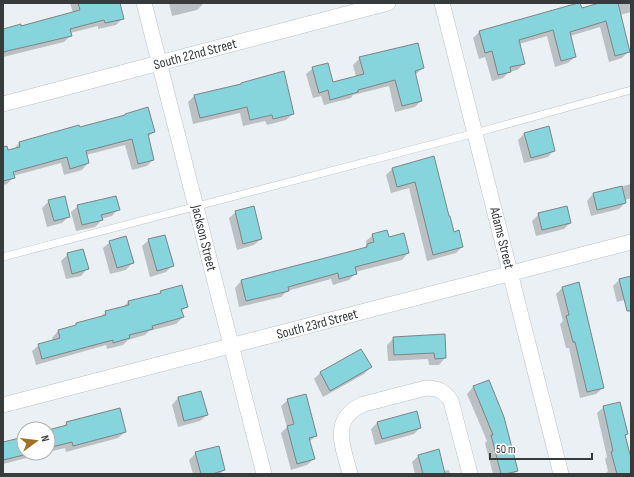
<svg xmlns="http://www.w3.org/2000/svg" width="634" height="477" font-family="'Sofia Sans Condensed',sans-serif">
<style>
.shadow{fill:#0003}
.building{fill:#86d4dc;stroke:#7d8586}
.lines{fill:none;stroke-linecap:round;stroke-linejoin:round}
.service-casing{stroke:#bcc2c6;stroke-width:8}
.minor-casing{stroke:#bcc2c6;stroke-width:16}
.service{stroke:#fff;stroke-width:7}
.minor{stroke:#fff;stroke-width:15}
.labels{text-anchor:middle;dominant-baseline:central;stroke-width:3;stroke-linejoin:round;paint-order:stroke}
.street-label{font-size:14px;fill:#383b3c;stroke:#fff}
</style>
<rect width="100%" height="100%" fill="#eaf0f4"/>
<!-- shadow -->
<path class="shadow" d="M 70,3 L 119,3 L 123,18 L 116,25 L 98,29 L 98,26 L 70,33 L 71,35 L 64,42 L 3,57 L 3,30 L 20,27 L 73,13 Z
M 169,3 L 204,3 L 197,10 L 172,16 Z
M 598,3 L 631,3 L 631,12 L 620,15 L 628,52 L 622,58 L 609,62 L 600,27 L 570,36 L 575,57 L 568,63 L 555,67 L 547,36 L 519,44 L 524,64 L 517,70 L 509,72 L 503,78 L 492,81 L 485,57 L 479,59 L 473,38 L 479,32 L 581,9 L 598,4 Z
M 360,58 L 423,68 L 415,75 L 421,101 L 415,107 L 395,112 L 389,86 L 353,95 L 351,98 L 324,105 L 321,96 L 313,98 L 306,74 L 313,68 L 333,84 L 356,77 L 353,65 Z
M 241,83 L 293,114 L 286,120 L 267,125 L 265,121 L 243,126 L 240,113 L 193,124 L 188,102 L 194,96 L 239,86 Z
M 125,115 L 154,132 L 148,137 L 153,160 L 147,166 L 132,170 L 125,145 L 86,155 L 88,163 L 82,170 L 64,175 L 61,163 L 13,176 L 14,177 L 7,184 L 3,185 L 3,152 L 13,150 L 19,143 L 123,117 Z
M 524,134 L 554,150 L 548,157 L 524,163 L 518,140 Z
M 433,157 L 448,218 L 454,233 L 462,247 L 456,253 L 427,261 L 409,188 L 391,193 L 386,175 L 392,169 Z
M 631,184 L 631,198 L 625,200 L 625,203 L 619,209 L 591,216 L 587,201 L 593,194 Z
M 49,201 L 69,216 L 62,223 L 47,227 L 42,208 Z
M 78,206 L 118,209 L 112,216 L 101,219 L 102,220 L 95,227 L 76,231 L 71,212 Z
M 236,212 L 261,239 L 254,245 L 237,250 L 229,218 Z
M 539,214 L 570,223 L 564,229 L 536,236 L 532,221 Z
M 373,235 L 389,238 L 408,253 L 402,260 L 355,272 L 355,274 L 349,280 L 333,285 L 331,279 L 287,291 L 281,297 L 239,307 L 235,288 L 241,281 L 362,250 L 367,245 L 366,241 Z
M 149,240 L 172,266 L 166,272 L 150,277 L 142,246 Z
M 110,242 L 132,263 L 126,270 L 110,274 L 103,248 Z
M 68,254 L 87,269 L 81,276 L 66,279 L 61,261 Z
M 631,277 L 631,298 L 617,302 L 613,286 L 619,280 Z
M 563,287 L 603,388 L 596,394 L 580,398 L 569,348 L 566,348 L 560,324 L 563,321 L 556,294 Z
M 161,292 L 187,306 L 181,312 L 183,317 L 176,324 L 149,331 L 145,335 L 128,340 L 123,345 L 107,349 L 106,345 L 36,365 L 32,351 L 39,345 L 53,341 L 52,338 L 58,331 L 74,327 L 77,324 L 99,318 L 106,312 L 123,307 L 128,302 L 158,294 Z
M 444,335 L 445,358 L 439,365 L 429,365 L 428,359 L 388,361 L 387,345 L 394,338 Z
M 361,350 L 371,367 L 364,374 L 323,397 L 314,379 L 320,373 Z
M 488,381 L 517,470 L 514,474 L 493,474 L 485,443 L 487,441 L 467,394 L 473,387 Z
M 201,392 L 207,415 L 200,421 L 178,427 L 172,405 L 178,398 Z
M 288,400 L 316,436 L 309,442 L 314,459 L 307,465 L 291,470 L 281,433 L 287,427 L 281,406 Z
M 604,407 L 627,434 L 624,437 L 631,462 L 631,474 L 605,474 L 608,471 L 605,459 L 607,457 L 597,413 Z
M 378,422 L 420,428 L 414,434 L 375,445 L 371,429 Z
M 67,423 L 125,432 L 118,438 L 66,452 L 65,448 L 48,452 L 48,431 L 62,427 Z
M 24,438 L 24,453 L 46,453 L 3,464 L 3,443 Z
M 196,453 L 224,470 L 220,474 L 216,474 L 218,473 L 218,471 L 208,474 L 193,474 L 189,460 Z
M 419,455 L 444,471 L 449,470 L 450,474 L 415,474 L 412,462 Z"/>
<!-- building -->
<path class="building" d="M 78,3 L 120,3 L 124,19 L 105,23 L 104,20 L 70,29 L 72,36 L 3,52 L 3,29 L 21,24 L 21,26 L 80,10 Z
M 578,3 L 580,3 L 582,8 L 599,3 L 618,3 L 630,52 L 615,56 L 606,21 L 570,32 L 576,57 L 561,61 L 553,30 L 519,40 L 525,64 L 510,67 L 511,72 L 498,75 L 492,51 L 485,53 L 479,31 Z
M 418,43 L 424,68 L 415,71 L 422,101 L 402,106 L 395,80 L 358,90 L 358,92 L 330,100 L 328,90 L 319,93 L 312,67 L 328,63 L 333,82 L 364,74 L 359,57 Z
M 284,71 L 294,114 L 273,119 L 272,115 L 250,120 L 247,107 L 200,118 L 194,95 L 241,84 L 241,83 Z
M 148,107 L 155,132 L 148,134 L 154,160 L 138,164 L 132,139 L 86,151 L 89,163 L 70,169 L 67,157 L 13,172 L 15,178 L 3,181 L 3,147 L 7,146 L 8,150 L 20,147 L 19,142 L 79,125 L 80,127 L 125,115 L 125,114 Z
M 549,126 L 555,151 L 531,158 L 524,133 Z
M 434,156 L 449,216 L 450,216 L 454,232 L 459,230 L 463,247 L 433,255 L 415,182 L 397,187 L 392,168 Z
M 622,186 L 626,203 L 597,210 L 593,193 Z
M 65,196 L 70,217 L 54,221 L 48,200 Z
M 116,196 L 120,210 L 101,215 L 103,220 L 82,225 L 77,205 Z
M 254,206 L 262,239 L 243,244 L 235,211 Z
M 567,206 L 571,223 L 542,230 L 538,213 Z
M 387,230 L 389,237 L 404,233 L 409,253 L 355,267 L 357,274 L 339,279 L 338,273 L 288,287 L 289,291 L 246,301 L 241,280 L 367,247 L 367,244 L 374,242 L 372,234 Z
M 165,235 L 174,266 L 157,271 L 148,239 Z
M 126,236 L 134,263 L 117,268 L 109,241 Z
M 83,249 L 89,269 L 72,274 L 67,253 Z
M 631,276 L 631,311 L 627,311 L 619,279 Z
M 579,282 L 604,388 L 587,392 L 575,342 L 573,342 L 566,316 L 569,315 L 562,287 Z
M 182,285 L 188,307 L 181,309 L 184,317 L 152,326 L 153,329 L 129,335 L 130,338 L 113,343 L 113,340 L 42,359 L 38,344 L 60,338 L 58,330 L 76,325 L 76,323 L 106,315 L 105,311 L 129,305 L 128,301 L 161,293 L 160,291 Z
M 445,334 L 446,358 L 435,359 L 434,353 L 394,355 L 393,337 Z
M 361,349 L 372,367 L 330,391 L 320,372 Z
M 489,380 L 504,417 L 518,471 L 505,474 L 501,474 L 491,435 L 493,435 L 473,386 Z
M 201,391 L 208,415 L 184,421 L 178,397 Z
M 306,394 L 317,436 L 309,438 L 315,459 L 297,464 L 287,426 L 294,424 L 287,399 Z
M 620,402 L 628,434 L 625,435 L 631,458 L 631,474 L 617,474 L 611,452 L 613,451 L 603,406 Z
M 120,408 L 126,432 L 73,446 L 72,442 L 48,448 L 48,430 L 67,425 L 66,422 Z
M 417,411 L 421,428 L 382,439 L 377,422 Z
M 24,437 L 24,455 L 3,460 L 3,442 Z
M 219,446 L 225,470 L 212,474 L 201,474 L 195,452 Z
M 439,449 L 445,474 L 423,474 L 418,455 Z"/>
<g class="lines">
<!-- service casing -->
<g class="service-casing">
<path id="service" d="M 3,257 L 475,133 L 631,90"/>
</g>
<!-- minor casing -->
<g class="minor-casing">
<path id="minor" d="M 144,3 L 264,474
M 442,3 L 561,474
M 3,104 L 388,3
M 3,405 L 631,242
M 350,474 C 343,446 329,419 364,404 L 426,388 C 438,388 444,391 451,401 L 470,474"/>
</g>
<!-- service -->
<use href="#service" class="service"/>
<!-- minor -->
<use href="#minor" class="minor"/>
</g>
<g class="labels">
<!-- street labels -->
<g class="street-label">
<text transform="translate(195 54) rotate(-15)">South 22nd Street</text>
<text transform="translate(204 238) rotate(76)">Jackson Street</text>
<text transform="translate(502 238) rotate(76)">Adams Street</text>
<text transform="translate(317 324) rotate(-15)">South 23rd Street</text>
</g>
</g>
<!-- border -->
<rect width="634" height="477" fill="none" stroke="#383b3c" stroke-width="8"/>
<!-- north arrow -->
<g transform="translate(36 441) rotate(75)"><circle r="19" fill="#ffffff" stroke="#afb1b1"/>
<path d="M0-3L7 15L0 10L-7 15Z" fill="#a17125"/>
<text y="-6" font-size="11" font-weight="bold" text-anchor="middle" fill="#383b3c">N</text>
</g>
<!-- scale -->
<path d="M490 453v6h102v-6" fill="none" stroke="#383b3c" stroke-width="2"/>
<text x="496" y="453" font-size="12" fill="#383b3c" stroke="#ffffff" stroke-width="3" paint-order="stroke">50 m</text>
</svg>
